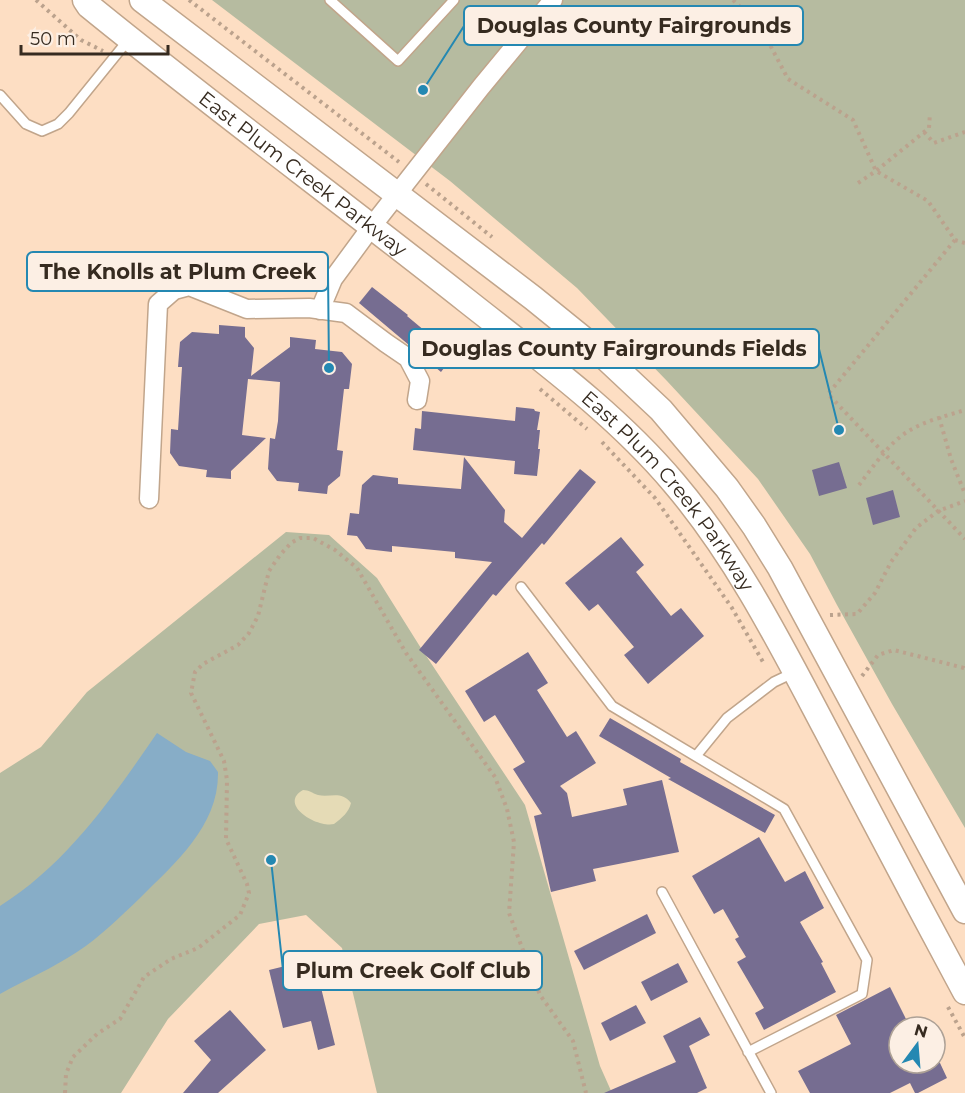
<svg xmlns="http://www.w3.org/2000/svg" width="965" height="1093" font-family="Montserrat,sans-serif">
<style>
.green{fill:#b6bba0}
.sand{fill:#e5dbb6}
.water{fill:#87adc7}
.building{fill:#766d91}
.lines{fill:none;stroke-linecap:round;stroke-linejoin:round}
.service-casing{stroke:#c1a58b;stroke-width:12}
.minor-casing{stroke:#c1a58b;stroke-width:21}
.secondary-casing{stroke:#c1a58b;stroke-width:27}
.path{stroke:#bba28d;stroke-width:4;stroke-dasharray:3 4.5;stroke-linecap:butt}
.service{stroke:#fff;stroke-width:9}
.minor{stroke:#fff;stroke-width:18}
.secondary{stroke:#fff;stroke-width:24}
.labels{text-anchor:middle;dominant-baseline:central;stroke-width:6;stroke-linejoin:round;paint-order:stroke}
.street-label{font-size:20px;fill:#362b20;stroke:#fcefe4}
.leader{fill:none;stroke:#2488b2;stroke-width:2}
.callout-dot{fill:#2488b2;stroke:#fcefe4;stroke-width:2}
.callout{fill:#fcefe4;stroke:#2488b2;stroke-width:2}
.callout-label{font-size:21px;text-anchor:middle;font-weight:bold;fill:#362b20}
</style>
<rect width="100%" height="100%" fill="#fddec3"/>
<!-- green -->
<path class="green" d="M 212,0 L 965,0 L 965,828 L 892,704 L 837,605 L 810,554 L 758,479 L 667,381 L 577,288 L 450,181 Z
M 286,532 L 329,535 L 377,578 L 419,645 L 525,805 L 600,1066 L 612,1093 L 377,1093 L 342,948 L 306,915 L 259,924 L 168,1019 L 121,1093 L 0,1093 L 0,773 L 41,747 L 87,692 Z"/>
<!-- sand -->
<path class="sand" d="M 303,790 C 309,790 312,793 318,795 C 330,798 341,790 351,803 C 349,812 342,818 334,824 C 316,828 278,804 303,790 Z"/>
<!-- water -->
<path class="water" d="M 157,733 L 186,752 L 210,761 L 218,772 C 219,826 175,863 140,898 C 120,917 100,937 77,952 C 53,968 25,980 0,994 L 0,906 C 67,864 113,797 157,733 Z"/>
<!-- building -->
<path class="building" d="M 372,287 L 408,315 L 407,316 L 425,331 L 425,332 L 454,355 L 441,372 L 359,303 Z
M 219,325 L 245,327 L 245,337 L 254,348 L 251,376 L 290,347 L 290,337 L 316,340 L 315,349 L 342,352 L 352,364 L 349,389 L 344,389 L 337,450 L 343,451 L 340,476 L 328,486 L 327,494 L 298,491 L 299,483 L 277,481 L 268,469 L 270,438 L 275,439 L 278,421 L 280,382 L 248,379 L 242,435 L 266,438 L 231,471 L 231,479 L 206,477 L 207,470 L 179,466 L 170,453 L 171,429 L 178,430 L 182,367 L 178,367 L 180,342 L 192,332 L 219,334 Z
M 516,407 L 534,409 L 535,411 L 540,412 L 537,430 L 540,430 L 538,449 L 540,449 L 537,476 L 514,474 L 515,461 L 413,450 L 415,428 L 421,429 L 422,411 L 515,421 Z
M 464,457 L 505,510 L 504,522 L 522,538 L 580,469 L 596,482 L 544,545 L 542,543 L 496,596 L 493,594 L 436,664 L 419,650 L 492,562 L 455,558 L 455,552 L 392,546 L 392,552 L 366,549 L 357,536 L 347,535 L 350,513 L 359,514 L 362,485 L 373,475 L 398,478 L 398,484 L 461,489 Z
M 839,462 L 847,488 L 819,496 L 812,470 Z
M 893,490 L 900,517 L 873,525 L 866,498 Z
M 621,537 L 644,565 L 636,572 L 671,616 L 681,608 L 704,636 L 648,684 L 624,655 L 634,647 L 598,604 L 589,611 L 565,583 Z
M 528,652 L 548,683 L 537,690 L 567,737 L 576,731 L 596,763 L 560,786 L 567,793 L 572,817 L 627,805 L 623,789 L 662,780 L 679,852 L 593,869 L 596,881 L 551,892 L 534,816 L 542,814 L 513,769 L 525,762 L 495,715 L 484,722 L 465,691 Z
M 610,718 L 681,759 L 680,762 L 775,815 L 765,833 L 668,779 L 671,778 L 599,736 Z
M 759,837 L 785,882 L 805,871 L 824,908 L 800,922 L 823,962 L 821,963 L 836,992 L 764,1030 L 755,1013 L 764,1008 L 737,962 L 746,957 L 735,939 L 739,937 L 723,909 L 714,914 L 692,876 Z
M 647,914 L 656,933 L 584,970 L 574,951 Z
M 314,959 L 335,1045 L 318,1050 L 311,1021 L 283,1028 L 269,970 Z
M 678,963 L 688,982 L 651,1001 L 641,982 Z
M 890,987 L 910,1027 L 899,1027 L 899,1063 L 940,1063 L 947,1078 L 918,1093 L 915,1093 L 910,1083 L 890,1093 L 810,1093 L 798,1071 L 851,1044 L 836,1015 Z
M 636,1005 L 646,1023 L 610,1041 L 601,1023 Z
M 230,1010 L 266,1050 L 218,1093 L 183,1093 L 211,1060 L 194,1041 Z
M 700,1017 L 710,1035 L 689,1046 L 707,1088 L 697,1093 L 604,1093 L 676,1062 L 663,1036 Z"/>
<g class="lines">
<!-- service casing -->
<g class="service-casing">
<path id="service" d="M 330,0 L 398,61 L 454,0
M 0,95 L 26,124 L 42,131 L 58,124 L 69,113 L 129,39
M 521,587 L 612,706 L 784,809 L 867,960 L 862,994 L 748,1052
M 696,756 L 727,718 L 774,682 L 795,672
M 662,892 L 771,1093"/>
</g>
<!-- minor casing -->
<g class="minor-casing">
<path id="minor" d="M 320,310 L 333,279 L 372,226 L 481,87 L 553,0
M 149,499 L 158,304 L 174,290 L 189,286 L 247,309 L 309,308 L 346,313 L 386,343 L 408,358 L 420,381 L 417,400"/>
</g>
<!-- secondary casing -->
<g class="secondary-casing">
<g id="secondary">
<path id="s1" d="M 85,0 L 89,6 C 213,107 342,202 467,301 C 539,358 615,413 674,483 C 737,557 781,645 826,730 C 872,817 918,905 965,992"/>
<path d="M 142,0 L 533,298 L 596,349 L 661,410 L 727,488 L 754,526 L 780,568 L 965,911"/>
</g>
</g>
<!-- path -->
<path class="path" d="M 36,0 L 81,40 L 103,51
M 189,0 L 399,162
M 733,0 L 760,26 L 788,79 L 853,120 L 876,171 L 928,201 L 955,240 L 965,243
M 924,132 L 934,143 L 965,132
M 858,183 L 876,171 L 929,128 L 930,113
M 426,184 L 492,237
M 955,240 L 828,394 L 965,539
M 540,389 L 587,429
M 939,417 L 951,459 L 965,494
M 602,442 L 655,498 L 732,608 L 763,662
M 859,485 C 873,467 888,444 907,432 C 924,421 946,416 965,410
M 830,615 L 857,614 L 875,593 L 891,562 L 916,528 L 938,511 L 965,501
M 862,676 L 878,655 L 894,650 L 964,668 L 965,670
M 948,1007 L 965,1038
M 65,1093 L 66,1074 L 73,1057 L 97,1034 L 120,1019 L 144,977 L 171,959 L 198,948 L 240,915 L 249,893 L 247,884 L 226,839 L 227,780 L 224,761 L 191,693 L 195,672 L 203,664 L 238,645 L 249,633 L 258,616 L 269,571 L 280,555 L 291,543 L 300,538 L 313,538 L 335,550 L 357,568 L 406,653 L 495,777 L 507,809 L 514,842 L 509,913 L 540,995 L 573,1041 L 586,1093"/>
<!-- service -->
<use href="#service" class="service"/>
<!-- minor -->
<use href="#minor" class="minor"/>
<!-- secondary -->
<use href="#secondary" class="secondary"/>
</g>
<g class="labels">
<!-- street labels -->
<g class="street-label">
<text stroke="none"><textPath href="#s1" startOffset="279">East Plum Creek Parkway</textPath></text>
<text stroke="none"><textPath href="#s1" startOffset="765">East Plum Creek Parkway</textPath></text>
</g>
</g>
<!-- callouts -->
<path class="leader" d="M423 90L464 26M329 368L328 272M839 430L819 349M271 860L283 970"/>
<g class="callout-dot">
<circle cx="423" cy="90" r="6"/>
<circle cx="329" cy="368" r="6"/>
<circle cx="839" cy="430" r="6"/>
<circle cx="271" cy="860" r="6"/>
</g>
<g class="callout">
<rect x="464" y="6" width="339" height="39" rx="6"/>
<rect x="27" y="252" width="301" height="39" rx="6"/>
<rect x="409" y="329" width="410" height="39" rx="6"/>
<rect x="283" y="951" width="259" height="39" rx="6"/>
</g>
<g class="callout-label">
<text x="634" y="33">Douglas County Fairgrounds</text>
<text x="178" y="279">The Knolls at Plum Creek</text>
<text x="614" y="356">Douglas County Fairgrounds Fields</text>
<text x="413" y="978">Plum Creek Golf Club</text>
</g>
<!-- north arrow -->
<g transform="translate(917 1045) rotate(16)"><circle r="28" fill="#fcefe4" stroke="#ada196" stroke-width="1.5"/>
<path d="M0-4.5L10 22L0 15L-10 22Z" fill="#2488b2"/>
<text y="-9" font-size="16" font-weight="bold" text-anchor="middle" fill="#362b20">N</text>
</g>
<!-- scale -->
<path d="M21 45v9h147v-9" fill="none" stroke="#362b20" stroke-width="3"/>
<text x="30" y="45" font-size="18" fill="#362b20" stroke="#fcefe4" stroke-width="4.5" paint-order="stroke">50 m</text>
</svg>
